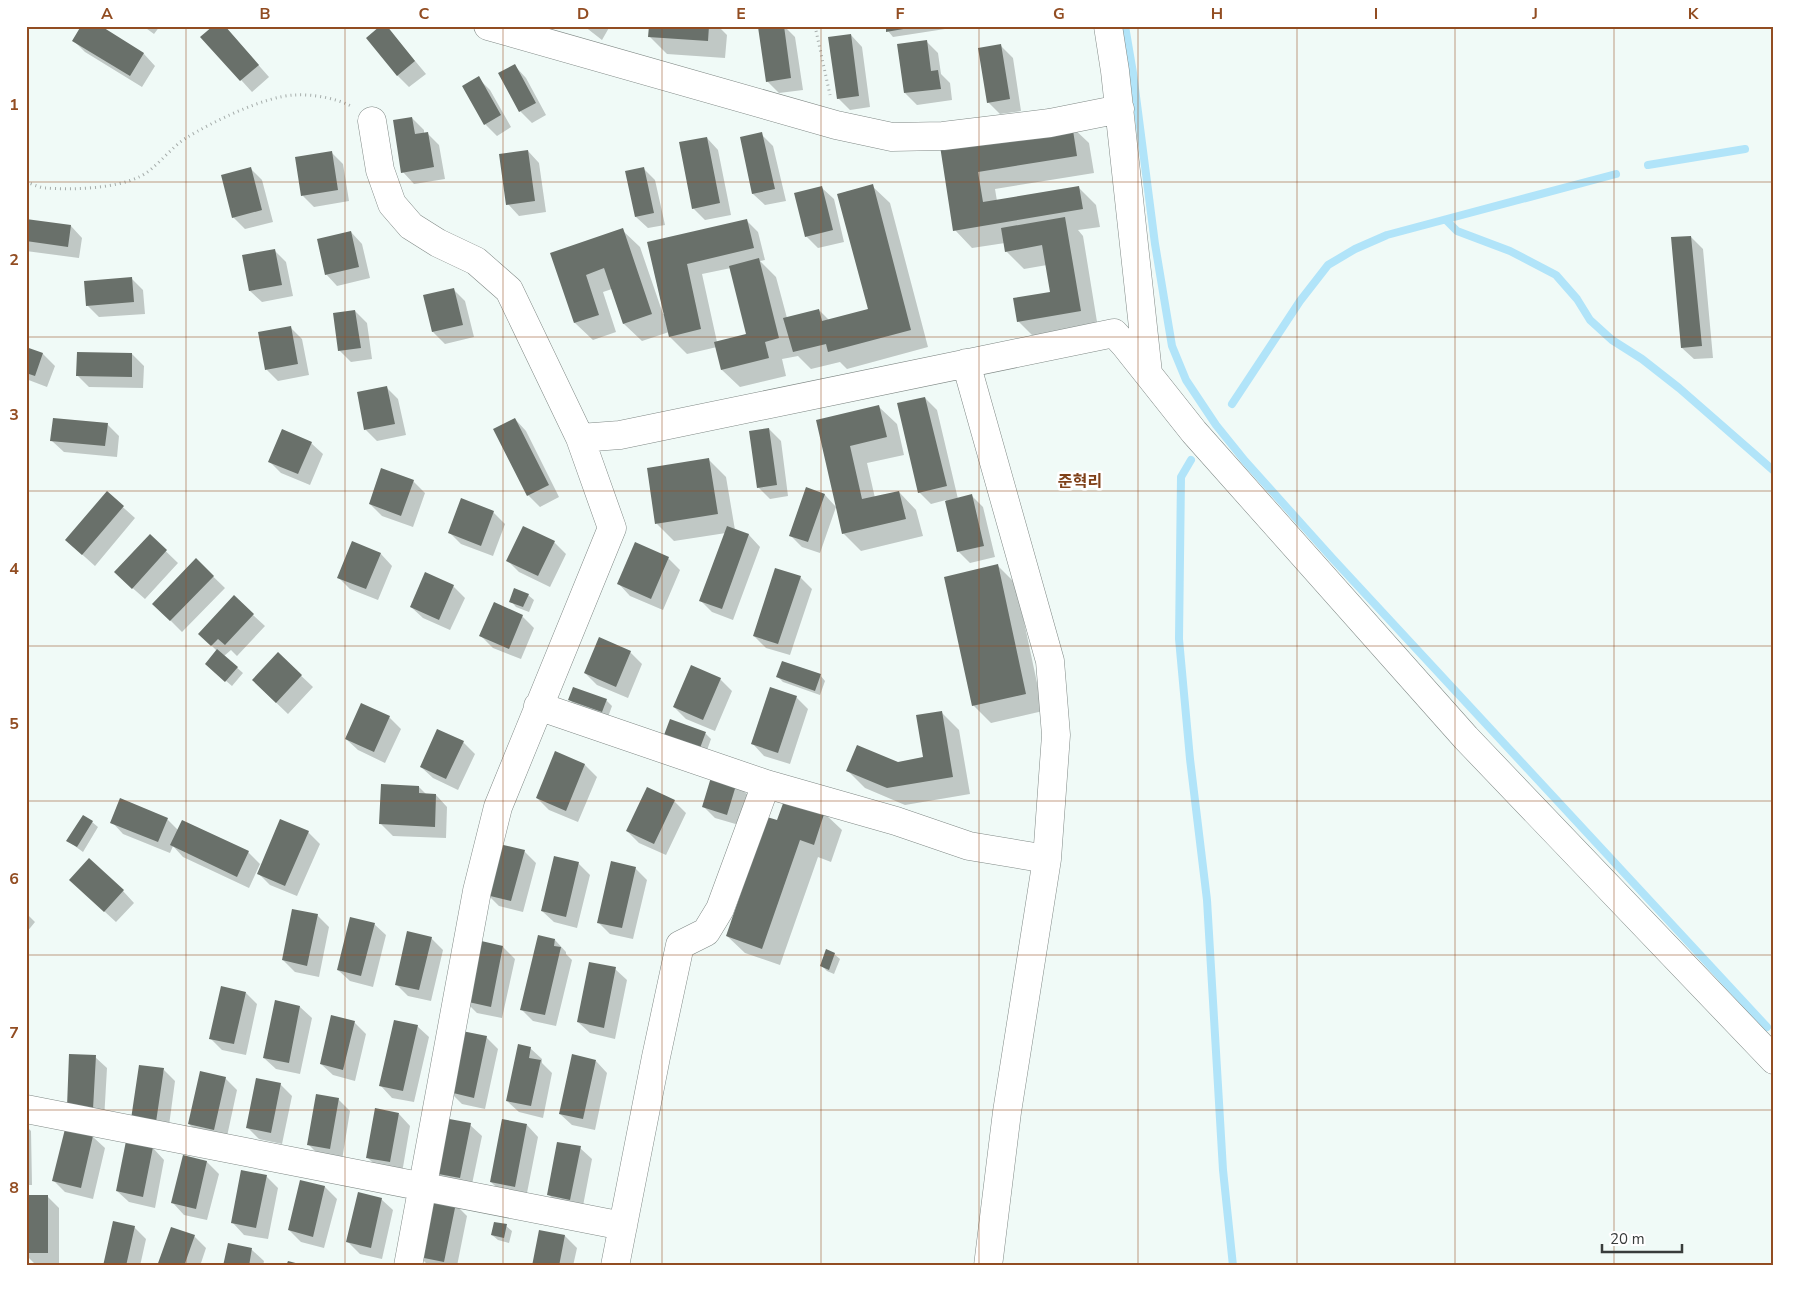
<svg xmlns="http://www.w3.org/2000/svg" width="1800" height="1292" font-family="'Nunito Sans','Noto Sans KR',sans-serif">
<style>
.shadow{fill:#0003;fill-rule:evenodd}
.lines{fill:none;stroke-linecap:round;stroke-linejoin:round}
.stream{stroke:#b1e4f9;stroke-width:8}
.building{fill:#69706a}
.street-casing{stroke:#808986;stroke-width:29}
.path{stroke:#a6adab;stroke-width:3;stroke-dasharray:1 4;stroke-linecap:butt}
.street{stroke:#fff;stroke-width:28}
.grid{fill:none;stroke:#924d22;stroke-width:1;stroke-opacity:0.55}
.labels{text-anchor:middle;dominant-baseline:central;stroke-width:5;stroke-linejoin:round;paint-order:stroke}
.quarter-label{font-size:16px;font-weight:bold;fill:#7f4119;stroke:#fff}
.neatline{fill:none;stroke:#924d22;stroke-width:2}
.grid-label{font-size:16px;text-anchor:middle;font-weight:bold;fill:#924d22}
</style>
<rect width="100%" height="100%" fill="#f0faf7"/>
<!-- shadow -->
<path class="shadow" d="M 99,26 L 144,54 L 155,66 L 142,87 L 85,52 L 73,40 Z
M 143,26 L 160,26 L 154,34 Z
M 386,26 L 426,74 L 409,87 L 397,75 Z
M 584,26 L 610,26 L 602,40 Z
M 650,26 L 718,26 L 727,35 L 725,58 L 667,54 L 650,37 Z
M 778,26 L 784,26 L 795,37 L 803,90 L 779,93 L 767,81 Z
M 887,26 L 945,26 L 945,29 L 893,37 L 888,31 Z
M 231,34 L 269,77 L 252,92 L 202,37 Z
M 851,35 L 862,47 L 870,107 L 850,110 L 838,98 Z
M 926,41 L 938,53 L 941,74 L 950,83 L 952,100 L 917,105 L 905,93 Z
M 1001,46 L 1013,58 L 1021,111 L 1000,114 L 988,102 Z
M 515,66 L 526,78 L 546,115 L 532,123 L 520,111 Z
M 478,78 L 490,90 L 511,127 L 497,136 L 485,124 Z
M 412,118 L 424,130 L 424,134 L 427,133 L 439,145 L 445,179 L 414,184 L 403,172 Z
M 1071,126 L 1089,143 L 1094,173 L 995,189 L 997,201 L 1078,187 L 1096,205 L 1100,227 L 1078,230 L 1083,236 L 1098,328 L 1036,339 L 1018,321 L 1051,293 L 1047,265 L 1024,269 L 1006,251 L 1005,243 L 972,248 L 955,230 L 941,147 Z
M 761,134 L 773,146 L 786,201 L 765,205 L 753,194 Z
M 707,138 L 718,150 L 731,215 L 705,220 L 693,208 Z
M 528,151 L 539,163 L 546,212 L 519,216 L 508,204 Z
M 331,152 L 343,164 L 349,201 L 314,207 L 303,196 Z
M 643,168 L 655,180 L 665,225 L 648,228 L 636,217 Z
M 251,169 L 262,180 L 273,222 L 245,229 L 233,217 Z
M 872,186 L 890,203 L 928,347 L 847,369 L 840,362 L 811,369 L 798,356 L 782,359 L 786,376 L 740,387 L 722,370 L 717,347 L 687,354 L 670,337 L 669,332 L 642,341 L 624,324 L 612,289 L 603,292 L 616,332 L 593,340 L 575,323 L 552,254 L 622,230 L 640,247 L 663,314 L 664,314 L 648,243 L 746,220 L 758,232 L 765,260 L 760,261 L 776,277 L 787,318 L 819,310 L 829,320 L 869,310 ZM 731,268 L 747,335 L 717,342 L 702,274 Z
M 822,188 L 834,199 L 844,242 L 818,248 L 806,236 Z
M 26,220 L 71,226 L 82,238 L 79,258 L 26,251 Z
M 351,232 L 362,244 L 370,278 L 337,286 L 326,274 Z
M 1691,237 L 1703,249 L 1713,358 L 1694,359 L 1682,348 Z
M 274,250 L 286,262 L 293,296 L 262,302 L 250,291 Z
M 132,279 L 143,290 L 145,314 L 99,317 L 87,305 Z
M 453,289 L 465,301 L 474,337 L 445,344 L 433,332 L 425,296 Z
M 355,311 L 367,323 L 372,359 L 351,362 L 339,350 Z
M 290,327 L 302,339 L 309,375 L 278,381 L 267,370 L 260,333 Z
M 26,348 L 43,354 L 55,366 L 47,387 L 26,379 Z
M 132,354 L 144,366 L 143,388 L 89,387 L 77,375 Z
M 386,387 L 398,399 L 406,435 L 377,441 L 365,429 Z
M 925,398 L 937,410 L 958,499 L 972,496 L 983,507 L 995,557 L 970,563 L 958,551 L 946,500 L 931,504 L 919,492 Z
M 879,407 L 897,424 L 904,455 L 867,463 L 875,498 L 899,492 L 916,510 L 923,536 L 861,551 L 843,533 L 818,421 Z
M 515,419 L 526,431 L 559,497 L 540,507 L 528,495 Z
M 107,424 L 119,436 L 117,457 L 64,452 L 52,441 Z
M 769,429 L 781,441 L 788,496 L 770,499 L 758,487 Z
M 311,443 L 323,454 L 310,485 L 281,473 L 269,461 Z
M 708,459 L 726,477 L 735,530 L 749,535 L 760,547 L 733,620 L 712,612 L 701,601 L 726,533 L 674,541 L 657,524 Z
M 413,481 L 425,493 L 413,527 L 382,516 L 370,504 Z
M 806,489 L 825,495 L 836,507 L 820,553 L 802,547 L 790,535 Z
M 107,493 L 135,518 L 95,566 L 66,540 Z
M 493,512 L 505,524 L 493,556 L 461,544 L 449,532 Z
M 150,536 L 178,563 L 145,599 L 128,584 Z
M 554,542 L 566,554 L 550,587 L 519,572 L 507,560 Z
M 381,554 L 392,566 L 378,600 L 350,589 L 339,578 Z
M 668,558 L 680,570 L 663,610 L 630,596 L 619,584 Z
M 196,560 L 225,588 L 182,632 L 154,604 Z
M 998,566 L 1016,584 L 1043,711 L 991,723 L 973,705 Z
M 800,577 L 812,589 L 790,655 L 766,648 L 754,636 Z
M 453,586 L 465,598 L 450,630 L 423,618 L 411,607 Z
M 528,595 L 534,600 L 529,612 L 516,607 L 511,601 Z
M 253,615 L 265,626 L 237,656 L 231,650 L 224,656 L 243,673 L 232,686 L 212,669 L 217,651 L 200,634 Z
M 522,616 L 534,628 L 521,659 L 493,648 L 481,636 Z
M 630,652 L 642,664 L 628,698 L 597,685 L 585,673 Z
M 278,654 L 313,687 L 288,714 L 265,692 Z
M 820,675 L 825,681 L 820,695 L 783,682 L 778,677 Z
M 720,679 L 732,691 L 715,731 L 686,719 L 674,707 Z
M 796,697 L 808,709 L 790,764 L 764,756 L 753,744 Z
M 570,700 L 606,700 L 612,706 L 608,717 L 575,705 Z
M 941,712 L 959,730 L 970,794 L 905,805 L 865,788 L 848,771 L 925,758 Z
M 389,717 L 401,729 L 385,763 L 358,750 L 346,739 Z
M 670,721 L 706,734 L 711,739 L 706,753 Z
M 463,742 L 475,754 L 458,790 L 433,778 L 421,767 Z
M 556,753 L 585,765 L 597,777 L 578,822 L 549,810 L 537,798 Z
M 736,784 L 748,795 L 739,825 L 715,818 L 703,806 Z
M 419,787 L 426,794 L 436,795 L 447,807 L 446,838 L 393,836 L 381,824 Z
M 674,801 L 686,813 L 666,855 L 639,843 L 627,831 Z
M 824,813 L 842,830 L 831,862 L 818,857 L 780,965 L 745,953 L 727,936 L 778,822 Z
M 167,819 L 178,830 L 248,852 L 260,864 L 249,888 L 183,857 L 173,846 L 170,853 L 123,834 L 112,822 Z
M 92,822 L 98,827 L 83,852 L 68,841 Z
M 308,832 L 320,844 L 297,896 L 270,885 L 258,873 Z
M 524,851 L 536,863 L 523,912 L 499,906 L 487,894 Z
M 578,863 L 590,875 L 577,928 L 554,922 L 542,911 Z
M 635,868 L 647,880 L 633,939 L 610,934 L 598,922 Z
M 82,891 L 123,891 L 134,903 L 116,922 Z
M 26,913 L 35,922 L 26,933 Z
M 317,915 L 329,927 L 319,977 L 295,972 L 283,960 Z
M 374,924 L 386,935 L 373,987 L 350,981 L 338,970 Z
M 431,938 L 443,950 L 431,1001 L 408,996 L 396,984 Z
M 555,940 L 566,952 L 566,954 L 572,960 L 556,1026 L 533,1021 L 521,1009 Z
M 478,942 L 503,947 L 515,959 L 502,1018 L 477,1013 L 465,1001 Z
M 834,954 L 840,959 L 834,974 L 827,971 L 822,966 Z
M 615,969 L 627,980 L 615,1039 L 590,1033 L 578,1022 Z
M 246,993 L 257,1004 L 246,1055 L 222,1050 L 210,1038 Z
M 276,1002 L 300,1007 L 312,1018 L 300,1074 L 276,1069 L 264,1058 Z
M 354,1022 L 366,1034 L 355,1081 L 333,1075 L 321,1064 Z
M 417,1026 L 429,1037 L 414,1102 L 392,1098 L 381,1086 Z
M 486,1037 L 498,1049 L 485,1109 L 462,1104 L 450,1092 Z
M 530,1048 L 542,1059 L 542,1063 L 552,1073 L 543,1118 L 519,1112 L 507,1101 Z
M 95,1057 L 107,1068 L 104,1120 L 80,1119 Z
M 596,1061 L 607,1073 L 595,1130 L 572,1125 L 560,1114 Z
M 164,1070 L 175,1081 L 168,1133 L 144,1130 Z
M 225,1078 L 237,1090 L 226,1141 L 201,1136 L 189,1124 Z
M 280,1084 L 292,1096 L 282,1144 L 259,1139 L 247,1127 Z
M 338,1099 L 350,1111 L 342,1160 L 320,1156 L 308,1144 Z
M 399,1114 L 410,1126 L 402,1173 L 379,1169 L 367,1157 Z
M 470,1125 L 482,1136 L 471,1189 L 446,1184 L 434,1172 Z
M 527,1125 L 538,1137 L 526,1198 L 503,1194 L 491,1182 Z
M 26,1126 L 31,1131 L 32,1185 L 26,1185 Z
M 93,1137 L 105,1148 L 93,1199 L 65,1192 L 53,1180 Z
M 153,1148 L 164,1160 L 155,1208 L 129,1202 L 117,1191 Z
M 580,1148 L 592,1159 L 582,1211 L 560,1206 L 548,1194 Z
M 184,1156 L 207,1162 L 219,1174 L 207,1220 L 184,1215 L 173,1203 Z
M 266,1176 L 278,1188 L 268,1239 L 244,1235 L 233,1223 Z
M 301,1181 L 325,1187 L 337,1199 L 324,1248 L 301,1242 L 289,1230 Z
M 26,1196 L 47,1196 L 59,1208 L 59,1265 L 36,1265 L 26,1255 Z
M 381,1199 L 393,1210 L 382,1259 L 360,1254 L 348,1242 Z
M 455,1204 L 467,1216 L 457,1266 L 429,1266 L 420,1257 Z
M 506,1226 L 512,1231 L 509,1243 L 498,1240 L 492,1235 Z
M 134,1227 L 146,1239 L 140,1266 L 104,1266 Z
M 540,1231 L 565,1236 L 577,1248 L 573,1266 L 533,1266 Z
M 194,1236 L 206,1248 L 200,1266 L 158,1266 Z
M 229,1244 L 252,1250 L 264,1261 L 263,1266 L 224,1266 Z"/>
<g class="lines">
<!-- stream -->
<path class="stream" d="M 1125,26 L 1133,73 L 1155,244 L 1172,346 L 1186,380 L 1216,425 L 1245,461 L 1333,559 L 1767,1027
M 1648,165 L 1745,149
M 1446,220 L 1457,231 L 1510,251 L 1556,275 L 1577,299 L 1590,320 L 1612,340 L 1642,359 L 1679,388 L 1774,471
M 1232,404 L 1300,301 L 1328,265 L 1355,249 L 1387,235 L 1616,174
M 1191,460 L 1181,477 L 1179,639 L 1190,759 L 1207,900 L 1223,1170 L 1233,1266"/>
</g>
<!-- building -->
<path class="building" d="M 81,26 L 101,26 L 144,53 L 130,76 L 72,41 Z
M 213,26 L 225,26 L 259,65 L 240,81 L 200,37 Z
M 380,26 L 387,26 L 415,61 L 397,76 L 366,38 Z
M 649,26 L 709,26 L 708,41 L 648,37 Z
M 768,26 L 784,26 L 791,78 L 766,82 L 758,27 Z
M 886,26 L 915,26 L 915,27 L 886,32 Z
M 851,34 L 859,96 L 837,99 L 828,37 Z
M 927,40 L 931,71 L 938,70 L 941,89 L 904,93 L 897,44 Z
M 1001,44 L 1010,99 L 987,103 L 978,48 Z
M 515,64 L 536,103 L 519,112 L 498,73 Z
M 479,76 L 501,115 L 484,125 L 462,86 Z
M 412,117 L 415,134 L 428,132 L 434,167 L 401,173 L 393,120 Z
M 1072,124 L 1077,156 L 978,172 L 983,202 L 1079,186 L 1083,209 L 953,231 L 940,146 Z
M 762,132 L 775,189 L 752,194 L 740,137 Z
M 707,137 L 720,203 L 692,209 L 679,142 Z
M 528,150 L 535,201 L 506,205 L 499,154 Z
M 332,151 L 338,190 L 301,196 L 295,157 Z
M 251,167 L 262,210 L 232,218 L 221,175 Z
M 644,167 L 654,213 L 635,217 L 625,171 Z
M 873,184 L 911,330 L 828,352 L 826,344 L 793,352 L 783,318 L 819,309 L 822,321 L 868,309 L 837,194 Z
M 822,186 L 833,230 L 805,237 L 794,193 Z
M 1065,217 L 1081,311 L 1017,322 L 1013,298 L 1050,292 L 1042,245 L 1005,252 L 1001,228 Z
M 26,219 L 71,225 L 68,247 L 26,241 Z
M 747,219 L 754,248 L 687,264 L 701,329 L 669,337 L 647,242 Z
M 623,228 L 652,314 L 623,324 L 604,268 L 586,275 L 599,315 L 574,323 L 550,253 Z
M 351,231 L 359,267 L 325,275 L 317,239 Z
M 1691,236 L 1702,346 L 1681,348 L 1671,237 Z
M 275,249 L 282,285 L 249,291 L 242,255 Z
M 759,258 L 779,338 L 765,342 L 769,358 L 721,370 L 714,342 L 746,334 L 729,266 Z
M 132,277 L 134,302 L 86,306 L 84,281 Z
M 454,288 L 463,325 L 432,332 L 423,295 Z
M 355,310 L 361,348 L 338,351 L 333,313 Z
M 291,326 L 298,364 L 265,370 L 258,332 Z
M 26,347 L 43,353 L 35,376 L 26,373 Z
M 77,352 L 132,353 L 132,377 L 76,376 Z
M 387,386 L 395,424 L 364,430 L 357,392 Z
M 925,397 L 947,486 L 918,493 L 897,403 Z
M 879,405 L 887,437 L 850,446 L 862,499 L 899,491 L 906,519 L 842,534 L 816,420 Z
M 53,418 L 108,423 L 105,446 L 50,441 Z
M 515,418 L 549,485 L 527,496 L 493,429 Z
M 769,428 L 777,485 L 757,488 L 749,431 Z
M 282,429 L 312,442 L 298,474 L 268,462 Z
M 709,458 L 718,514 L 655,524 L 647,468 Z
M 381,468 L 414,480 L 401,516 L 369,504 Z
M 806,487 L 825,494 L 808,542 L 789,536 Z
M 107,491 L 124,506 L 82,555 L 65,540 Z
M 972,494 L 984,546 L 957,552 L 945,501 Z
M 461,498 L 494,511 L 481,546 L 448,533 Z
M 523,526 L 555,541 L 538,576 L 506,561 Z
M 727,526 L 749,534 L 722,609 L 699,601 Z
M 150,534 L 167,550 L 132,589 L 114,572 Z
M 352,541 L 381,553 L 366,589 L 337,578 Z
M 635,542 L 669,557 L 651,599 L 617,584 Z
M 196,558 L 214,576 L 170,621 L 152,604 Z
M 998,564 L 1026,694 L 972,706 L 944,577 Z
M 775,568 L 801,576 L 778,644 L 753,636 Z
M 425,572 L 454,585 L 439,620 L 410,607 Z
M 514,588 L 529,594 L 523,607 L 509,602 Z
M 234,595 L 254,614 L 225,645 L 218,639 L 211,646 L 198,634 Z
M 494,602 L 523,615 L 509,649 L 479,636 Z
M 599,637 L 631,651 L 616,687 L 584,673 Z
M 217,649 L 238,667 L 225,682 L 205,664 Z
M 278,652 L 302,675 L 276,703 L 252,680 Z
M 782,661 L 821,674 L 815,691 L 776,677 Z
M 691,665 L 721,678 L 703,720 L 673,707 Z
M 573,687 L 607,699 L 602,712 L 568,700 Z
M 770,687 L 797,696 L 778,753 L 751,744 Z
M 361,703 L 390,716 L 374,752 L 345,739 Z
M 942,711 L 953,777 L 887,788 L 846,771 L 857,745 L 898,762 L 923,757 L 916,715 Z
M 670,719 L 706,732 L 700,748 L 664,735 Z
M 437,729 L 464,741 L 446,779 L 420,767 Z
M 555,751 L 585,764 L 566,811 L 536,798 Z
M 712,774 L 737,782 L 727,815 L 702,807 Z
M 381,784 L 419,786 L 419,793 L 436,794 L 435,827 L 379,824 Z
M 647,787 L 675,800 L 654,844 L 626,831 Z
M 120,798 L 168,818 L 158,842 L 110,823 Z
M 785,798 L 825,811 L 814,845 L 800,840 L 762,949 L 726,936 L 767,817 L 777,820 Z
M 83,815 L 93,821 L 77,847 L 66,841 Z
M 280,819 L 309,831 L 285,886 L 257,874 Z
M 182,820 L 249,851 L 237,877 L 170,845 Z
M 499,844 L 525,850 L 511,901 L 486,895 Z
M 554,856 L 579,862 L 566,917 L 541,911 Z
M 89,858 L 124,890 L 104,912 L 69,880 Z
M 611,861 L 636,867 L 622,928 L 597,923 Z
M 292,909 L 318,914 L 307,966 L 282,960 Z
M 350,917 L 375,923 L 361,976 L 337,970 Z
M 407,931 L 432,937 L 419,990 L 395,985 Z
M 538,935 L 555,939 L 554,946 L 561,947 L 545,1015 L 520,1010 Z
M 477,940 L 503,946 L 491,1007 L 464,1001 Z
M 826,949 L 835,953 L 829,970 L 820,966 Z
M 589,962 L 616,967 L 604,1028 L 577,1022 Z
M 221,986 L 246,992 L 234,1044 L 209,1039 Z
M 275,1000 L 300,1006 L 289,1063 L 263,1058 Z
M 331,1015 L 355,1021 L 343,1070 L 320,1064 Z
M 394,1020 L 418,1025 L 403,1091 L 379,1086 Z
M 462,1031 L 487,1036 L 474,1098 L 449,1092 Z
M 518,1044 L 531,1047 L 529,1058 L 541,1060 L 531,1106 L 506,1101 Z
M 69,1054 L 96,1055 L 93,1109 L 67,1107 Z
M 572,1054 L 596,1060 L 583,1119 L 559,1114 Z
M 139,1065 L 164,1068 L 156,1122 L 131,1119 Z
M 200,1071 L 226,1077 L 214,1130 L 188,1124 Z
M 256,1078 L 281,1083 L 271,1133 L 246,1128 Z
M 316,1094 L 339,1098 L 330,1149 L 307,1145 Z
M 375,1108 L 399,1113 L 390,1162 L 366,1158 Z
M 444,1118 L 471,1123 L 460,1178 L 433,1173 Z
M 502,1119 L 527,1124 L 515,1187 L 490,1182 Z
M 65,1129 L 93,1136 L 81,1188 L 52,1181 Z
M 126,1141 L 153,1147 L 143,1197 L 116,1191 Z
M 557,1142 L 581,1146 L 570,1200 L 547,1195 Z
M 183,1155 L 207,1161 L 196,1209 L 171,1203 Z
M 241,1170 L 267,1175 L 256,1228 L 231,1223 Z
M 300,1180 L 325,1186 L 313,1237 L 288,1230 Z
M 358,1192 L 382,1198 L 371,1248 L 346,1242 Z
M 26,1195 L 48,1195 L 48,1253 L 26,1253 Z
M 431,1198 L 456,1203 L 444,1262 L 419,1257 Z
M 113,1221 L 135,1226 L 126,1266 L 103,1266 Z
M 494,1222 L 507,1224 L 504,1238 L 491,1235 Z
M 171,1227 L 195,1235 L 184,1266 L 157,1266 Z
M 539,1230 L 565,1235 L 559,1266 L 532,1266 Z
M 228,1243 L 252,1248 L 249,1266 L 223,1266 Z
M 288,1261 L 303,1265 L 303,1266 L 286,1266 Z"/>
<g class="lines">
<!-- street casing -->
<g class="street-casing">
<path id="street" d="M 488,26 L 836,125 L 892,137 L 943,136 L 1050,123 L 1120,109
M 1108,26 L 1115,71 L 1148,373
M 372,121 L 380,170 L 392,204 L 411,226 L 438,243 L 476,261 L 509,290 L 580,438 L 612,528 L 498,807 L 477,891 L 408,1266
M 966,363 L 1050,661 L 1056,735 L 1047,859 L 1007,1112 L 988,1266
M 580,438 L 620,435 L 1114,333 L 1125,345 L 1194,432 L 1466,738 L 1774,1060
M 538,706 L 766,784 L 896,821 L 969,846 L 1047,859
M 26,1109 L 623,1226
M 615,1266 L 656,1057 L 680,945 L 706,932 L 720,909 L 766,784"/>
</g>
<!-- path -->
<path class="path" d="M 815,26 L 830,95
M 26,182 C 32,184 38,187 45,188 C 72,190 113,189 139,177 C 155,170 170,148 186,138 C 212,122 265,96 295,95 C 313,94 335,98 351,106"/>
<!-- street -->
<use href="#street" class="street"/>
</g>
<!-- grid -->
<path class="grid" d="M 186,26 L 186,1266M 345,26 L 345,1266M 503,26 L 503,1266M 662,26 L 662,1266M 821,26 L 821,1266M 979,26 L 979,1266M 1138,26 L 1138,1266M 1297,26 L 1297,1266M 1455,26 L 1455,1266M 1614,26 L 1614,1266M 26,182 L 1774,182M 26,337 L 1774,337M 26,491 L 1774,491M 26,646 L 1774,646M 26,801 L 1774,801M 26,955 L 1774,955M 26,1110 L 1774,1110"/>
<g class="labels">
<!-- quarter labels -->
<g class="quarter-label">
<text x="1080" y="482">준혁리</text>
</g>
</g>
<!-- border -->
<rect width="1800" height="1292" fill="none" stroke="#ffffff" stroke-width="55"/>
<!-- scale -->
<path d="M1602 1244v8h80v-8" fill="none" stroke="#383c3b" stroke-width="2.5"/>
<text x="1610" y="1244" font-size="15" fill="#383c3b" stroke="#ffffff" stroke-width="4" paint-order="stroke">20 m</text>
<rect x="28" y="28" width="1744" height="1236" class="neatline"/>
<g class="grid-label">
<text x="107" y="19">A</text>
<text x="265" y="19">B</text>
<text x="424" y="19">C</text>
<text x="583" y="19">D</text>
<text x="741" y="19">E</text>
<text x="900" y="19">F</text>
<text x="1059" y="19">G</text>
<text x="1217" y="19">H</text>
<text x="1376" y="19">I</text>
<text x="1535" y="19">J</text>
<text x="1693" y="19">K</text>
<text x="14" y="110">1</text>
<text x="14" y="265">2</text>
<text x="14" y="420">3</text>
<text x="14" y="574">4</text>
<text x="14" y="729">5</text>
<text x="14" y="884">6</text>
<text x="14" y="1038">7</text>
<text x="14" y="1193">8</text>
</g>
</svg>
